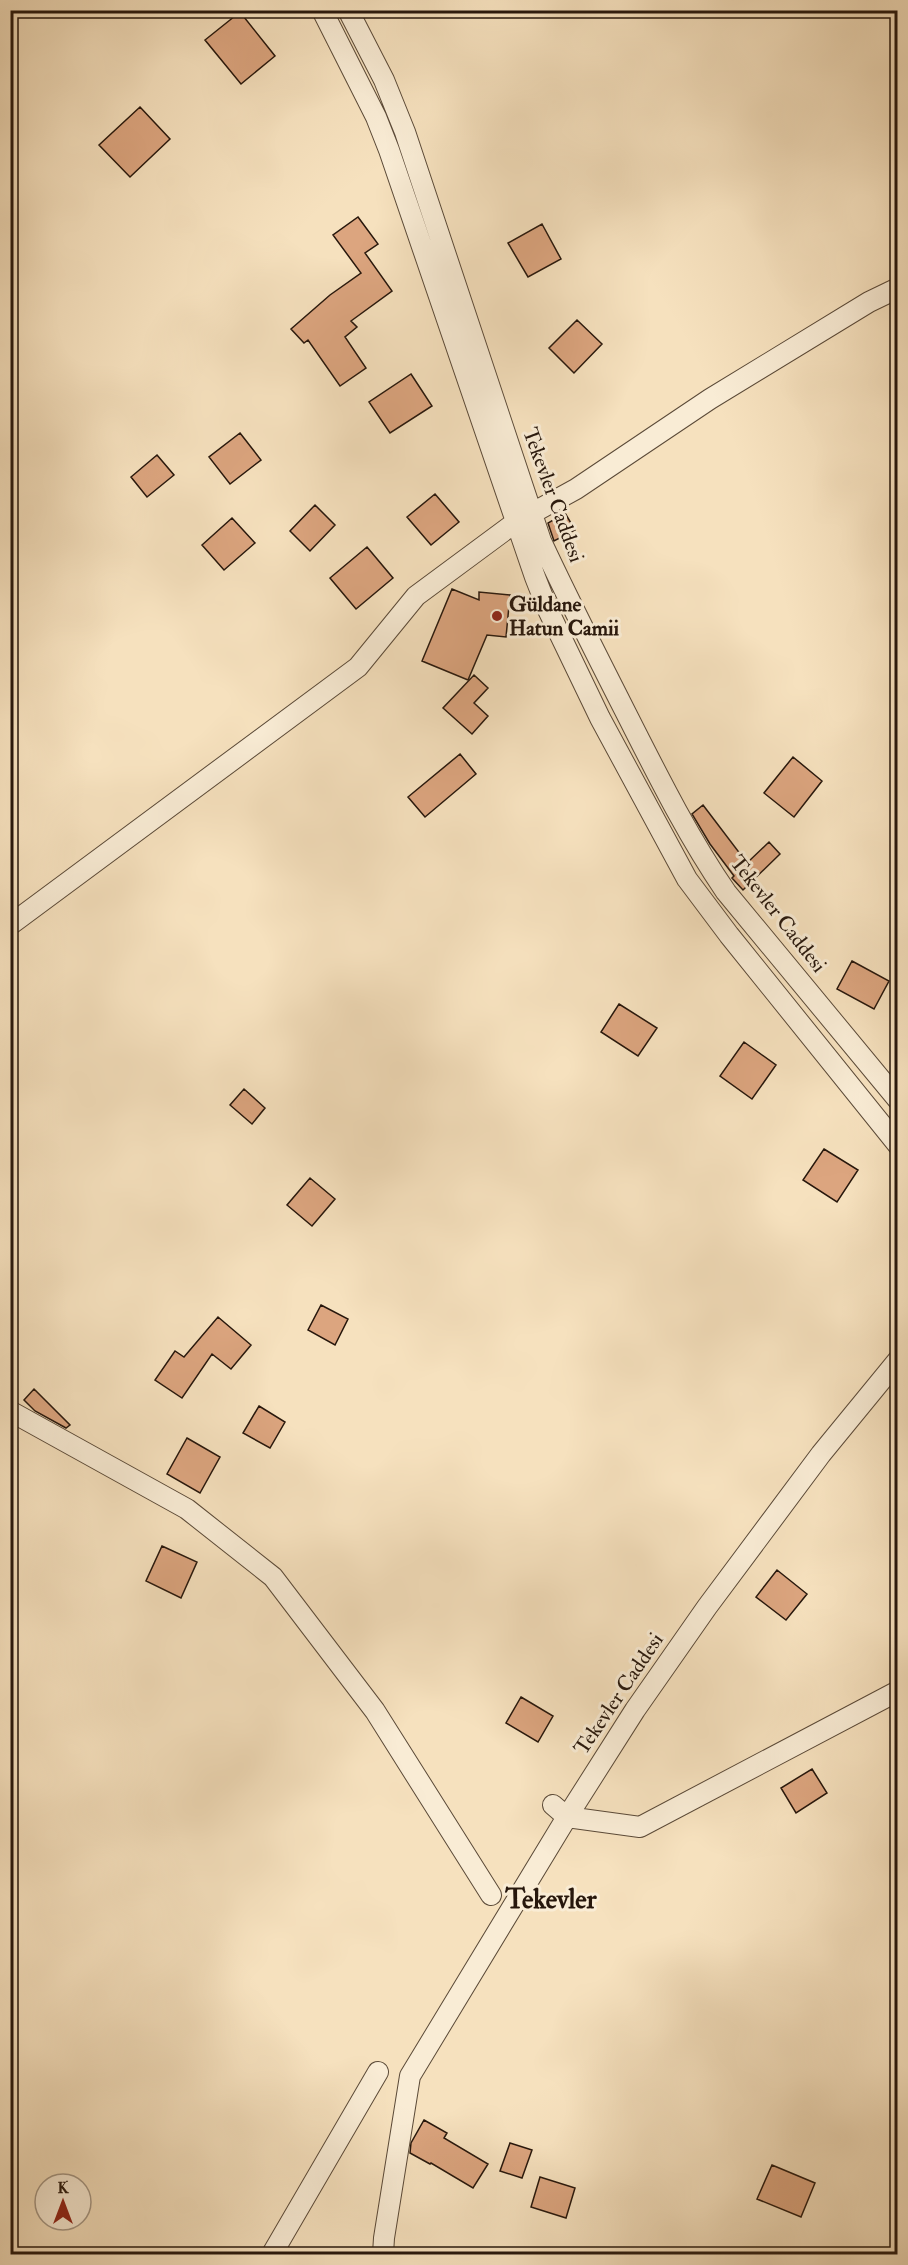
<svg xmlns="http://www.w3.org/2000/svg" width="908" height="2265" font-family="'IM FELL Double Pica',serif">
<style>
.building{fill:#dca57f;stroke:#27170c;stroke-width:1.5}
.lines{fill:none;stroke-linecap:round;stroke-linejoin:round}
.minor-casing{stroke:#5b4a38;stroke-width:22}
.minor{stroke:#f9ecd5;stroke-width:20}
.poi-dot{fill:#8f2418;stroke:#f9ecd5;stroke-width:2}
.labels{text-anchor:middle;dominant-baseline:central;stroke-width:6;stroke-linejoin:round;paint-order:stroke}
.street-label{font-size:21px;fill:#27170c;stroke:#f9ecd5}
.poi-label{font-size:21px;font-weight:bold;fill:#27170c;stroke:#f9ecd5;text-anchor:start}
.district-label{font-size:27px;font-weight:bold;fill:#27170c;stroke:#f9ecd5}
</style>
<rect width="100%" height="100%" fill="#f6e1be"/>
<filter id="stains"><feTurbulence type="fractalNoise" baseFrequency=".00333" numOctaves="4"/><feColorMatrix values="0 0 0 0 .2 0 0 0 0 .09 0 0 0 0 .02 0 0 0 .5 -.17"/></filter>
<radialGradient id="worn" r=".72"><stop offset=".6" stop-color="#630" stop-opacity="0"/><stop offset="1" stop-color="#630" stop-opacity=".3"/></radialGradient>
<!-- building -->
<path class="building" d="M 240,12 L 275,56 L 241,84 L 205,40 Z
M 140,107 L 170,139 L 130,177 L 99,145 Z
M 358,217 L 378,244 L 365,253 L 392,291 L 351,321 L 357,327 L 345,337 L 366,368 L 340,386 L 308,340 L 304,343 L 291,329 L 330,295 L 361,273 L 333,235 Z
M 542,224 L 561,259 L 528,277 L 508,243 Z
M 577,320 L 602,344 L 574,373 L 549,348 Z
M 411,374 L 432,406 L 390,433 L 369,402 Z
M 240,433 L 261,460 L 230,484 L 209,457 Z
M 157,455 L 174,475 L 147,497 L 131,477 Z
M 435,494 L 459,522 L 431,545 L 407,517 Z
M 315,505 L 335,525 L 310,551 L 290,531 Z
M 565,513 L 575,530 L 554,541 L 548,523 Z
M 232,518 L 255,543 L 224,570 L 202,545 Z
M 367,547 L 393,578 L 356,609 L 330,578 Z
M 452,589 L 479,600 L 479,592 L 510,595 L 506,637 L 487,635 L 468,680 L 422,661 Z
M 474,675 L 488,688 L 474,703 L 488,716 L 472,734 L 443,708 Z
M 460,754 L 476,774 L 425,817 L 408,797 Z
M 793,757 L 822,781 L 794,817 L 764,793 Z
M 703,805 L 747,863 L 769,842 L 780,854 L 743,890 L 732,878 L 734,876 L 710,844 L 692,814 Z
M 852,961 L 889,981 L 874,1009 L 837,989 Z
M 619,1004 L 657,1028 L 638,1056 L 601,1032 Z
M 744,1042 L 776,1065 L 752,1099 L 720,1076 Z
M 244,1089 L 265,1108 L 252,1124 L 230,1105 Z
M 824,1149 L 858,1170 L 837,1202 L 803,1180 Z
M 310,1178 L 335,1199 L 312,1226 L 287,1205 Z
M 321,1305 L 348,1319 L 335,1345 L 308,1330 Z
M 218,1317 L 251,1345 L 231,1369 L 212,1354 L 182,1398 L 155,1380 L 175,1351 L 184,1357 Z
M 34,1389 L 70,1425 L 66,1428 L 35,1411 L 24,1400 Z
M 259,1406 L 285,1422 L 270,1448 L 243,1433 Z
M 187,1438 L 220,1457 L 200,1493 L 167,1474 Z
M 162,1546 L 197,1562 L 181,1598 L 146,1581 Z
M 777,1570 L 807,1594 L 786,1620 L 756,1597 Z
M 521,1697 L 553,1716 L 538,1742 L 506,1723 Z
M 812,1769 L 827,1793 L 796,1813 L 781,1788 Z
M 424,2120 L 447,2133 L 444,2138 L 488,2164 L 473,2188 L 431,2163 L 430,2164 L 410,2153 L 411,2143 Z
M 510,2143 L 532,2150 L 522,2178 L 500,2171 Z
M 772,2165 L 815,2183 L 801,2217 L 757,2199 Z
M 540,2177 L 575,2188 L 566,2218 L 531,2207 Z"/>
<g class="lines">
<!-- minor casing -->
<g class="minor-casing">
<path id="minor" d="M 322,10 L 376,117 L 389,150 L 535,577 L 548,610 L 600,718 L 687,879 L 729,935 L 898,1145
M 348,10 L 384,80 L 405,132 L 541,541 C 568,599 597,656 626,713 C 657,774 687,835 726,892 L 898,1100
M 10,925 L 358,667 L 416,596 L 516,522 L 576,489 L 710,399 L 869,302 L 898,288
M 10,1411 L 187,1509 L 273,1577 L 375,1711 L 491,1895
M 553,1805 L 567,1817 L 640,1827 L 898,1691
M 272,2254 L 378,2072
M 383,2254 L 384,2238 L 410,2076 L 567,1817 L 635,1710 L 707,1607 L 821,1454 L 898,1360"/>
</g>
<!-- minor -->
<use href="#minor" class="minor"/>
</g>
<!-- markers -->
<circle class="poi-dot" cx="497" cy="616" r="6"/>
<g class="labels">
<!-- street labels -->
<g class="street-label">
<text transform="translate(553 495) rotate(70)">Tekevler Caddesi</text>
<text transform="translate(778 914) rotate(52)">Tekevler Caddesi</text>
<text transform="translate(619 1694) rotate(-56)">Tekevler Caddesi</text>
</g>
<!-- poi labels -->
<g class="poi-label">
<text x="509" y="604">Güldane<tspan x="509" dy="24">Hatun Camii</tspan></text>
</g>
<!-- district labels -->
<g class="district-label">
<text x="551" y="1899">Tekevler</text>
</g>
</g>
<!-- margin -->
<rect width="908" height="2265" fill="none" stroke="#f6e1be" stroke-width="36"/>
<rect x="12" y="12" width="884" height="2241" fill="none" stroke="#27170c" stroke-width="3"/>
<rect x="18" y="18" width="872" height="2229" fill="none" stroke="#27170c" stroke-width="1.5"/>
<!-- north arrow -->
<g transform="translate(63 2202)"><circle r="28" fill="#f9ecd5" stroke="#a59785" stroke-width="1.5"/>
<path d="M0-4.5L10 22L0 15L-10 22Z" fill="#8f2418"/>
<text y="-9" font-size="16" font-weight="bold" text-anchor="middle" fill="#27170c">K</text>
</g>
<rect width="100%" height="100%" filter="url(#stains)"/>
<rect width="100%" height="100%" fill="url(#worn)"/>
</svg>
